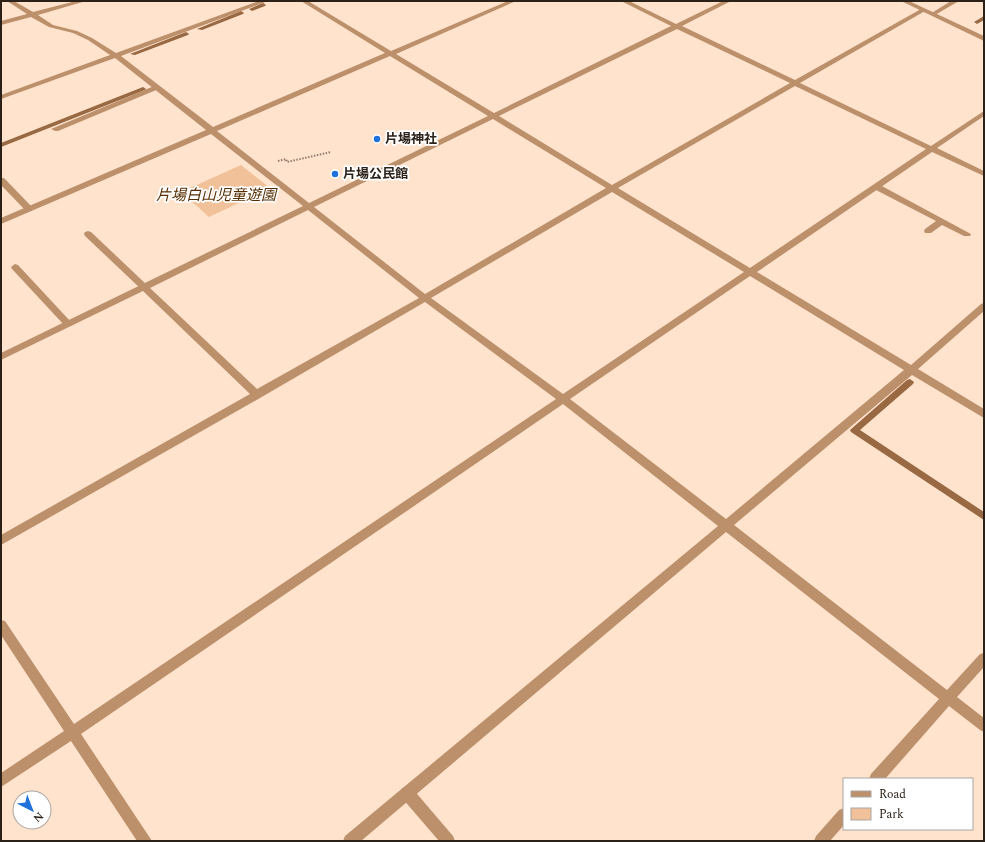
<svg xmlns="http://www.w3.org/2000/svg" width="985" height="842" font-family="Spectral,'Noto Sans JP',serif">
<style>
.green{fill:#f1c19a}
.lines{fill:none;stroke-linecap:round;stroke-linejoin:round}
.stream{fill:#986942;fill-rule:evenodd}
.path{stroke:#8d7a6c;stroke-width:2;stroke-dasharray:1.5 1.5;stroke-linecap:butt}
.service{fill:#bd906c;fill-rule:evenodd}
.minor{fill:#bd906c;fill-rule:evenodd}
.tertiary{fill:#bd906c;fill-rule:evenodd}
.poi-dot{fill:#2071dc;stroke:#fff;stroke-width:1.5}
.labels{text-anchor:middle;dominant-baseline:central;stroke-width:3.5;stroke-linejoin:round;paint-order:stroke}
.far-poi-label{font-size:13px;font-weight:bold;fill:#2b2119;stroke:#fff;text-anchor:start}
.park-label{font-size:15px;font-style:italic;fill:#572e02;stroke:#fff}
</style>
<rect width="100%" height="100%" fill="#ffe3cd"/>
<!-- green -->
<path class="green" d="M 241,165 L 270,188 L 209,217 L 181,192 Z"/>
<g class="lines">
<!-- stream -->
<path class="stream" d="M 263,3 L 266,5 L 265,6 L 252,11 L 249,9 Z
M 241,11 L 244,13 L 243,14 L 202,30 L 197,29 Z
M 984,16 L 984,20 L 977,24 L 974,22 Z
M 186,32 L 189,34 L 188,35 L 135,55 L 130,54 Z
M 143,87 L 146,89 L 145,90 L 1,147 L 1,143 Z
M 910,379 L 914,382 L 913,384 L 860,430 L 984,512 L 984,520 L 851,432 L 850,430 L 907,380 Z"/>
<!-- path -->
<path class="path" d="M 278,161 L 286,159 L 287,162 L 331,152"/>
<!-- service -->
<path class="service" d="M 154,86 L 157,86 L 161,88 L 58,131 L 55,131 L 51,129 Z
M 1,178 L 4,178 L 32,207 L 32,211 L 26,211 L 1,185 Z
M 874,185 L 880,185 L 971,234 L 970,236 L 964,236 L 942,225 L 931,233 L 925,233 L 924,231 L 925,229 L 936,221 L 874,189 Z
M 88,231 L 91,232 L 147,285 L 148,287 L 147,289 L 141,289 L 85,236 L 84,234 L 85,232 Z
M 15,264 L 18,265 L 71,322 L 73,324 L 71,326 L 65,326 L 12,269 L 11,267 Z
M 407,786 L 412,788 L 453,836 L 455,841 L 439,841 L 402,798 L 400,793 L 402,788 Z"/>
<!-- minor -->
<path class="minor" d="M 7,1 L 14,1 L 33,12 L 76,1 L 86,1 L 38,15 L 53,25 L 77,31 L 92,38 L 116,53 L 259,1 L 268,1 L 121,56 L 213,127 L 385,53 L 301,1 L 308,1 L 391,51 L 508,1 L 516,1 L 396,54 L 494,113 L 671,26 L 621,1 L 629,1 L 676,24 L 723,1 L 731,1 L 682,26 L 795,80 L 921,9 L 925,9 L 925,11 L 800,83 L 931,146 L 984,111 L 984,116 L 937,148 L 984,171 L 984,176 L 932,152 L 757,272 L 911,365 L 981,304 L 984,303 L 984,311 L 918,369 L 984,409 L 984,418 L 912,375 L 734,525 L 947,690 L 980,654 L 984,653 L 984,667 L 957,697 L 984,718 L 984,732 L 980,730 L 949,706 L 885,779 L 869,779 L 871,774 L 939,699 L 726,532 L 361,841 L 343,841 L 345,836 L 718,526 L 563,404 L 81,734 L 152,841 L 137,841 L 71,741 L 1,787 L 1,773 L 64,731 L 1,635 L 1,620 L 5,621 L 74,724 L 556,399 L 425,302 L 260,398 L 1,545 L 1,535 L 250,394 L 143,291 L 1,360 L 1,353 L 303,206 L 211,134 L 1,224 L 1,218 L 206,130 L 115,58 L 1,99 L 1,95 L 110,55 L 88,40 L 73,33 L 49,27 L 31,17 L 1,25 L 1,21 L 27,14 ZM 677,29 L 790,83 L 612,185 L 499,116 ZM 390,56 L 488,116 L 309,203 L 217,131 ZM 795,86 L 926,149 L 750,268 L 618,188 ZM 493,119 L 606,188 L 425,294 L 314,207 ZM 612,192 L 744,272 L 563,394 L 431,298 ZM 308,210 L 419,298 L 257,389 L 150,288 ZM 750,276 L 904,370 L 726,519 L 570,399 Z
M 951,1 L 959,1 L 935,15 L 930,14 Z
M 844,808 L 844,825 L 830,841 L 814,841 L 816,836 L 839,810 Z"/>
<!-- tertiary -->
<path class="tertiary" d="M 901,1 L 909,1 L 984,36 L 984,41 Z"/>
</g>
<!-- markers -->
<g class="poi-dot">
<circle cx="377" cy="139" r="4"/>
<circle cx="335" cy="174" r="4"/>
</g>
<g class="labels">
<!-- far-poi labels -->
<g class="far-poi-label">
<text x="385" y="139">片場神社</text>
<text x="343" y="174">片場公民館</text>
</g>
<!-- park labels -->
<g class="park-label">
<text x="216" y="195">片場白山児童遊園</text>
</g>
</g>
<!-- border -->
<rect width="985" height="842" fill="none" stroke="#2b2119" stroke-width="4"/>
<!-- legend -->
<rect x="843" y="778" width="130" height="52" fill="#ffffff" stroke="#aaa6a3"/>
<rect x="851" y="791" width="20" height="6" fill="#bd906c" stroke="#aaa6a3"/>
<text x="879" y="798" font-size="12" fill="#2b2119">Road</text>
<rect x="851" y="808" width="20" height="12" fill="#f1c19a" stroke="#aaa6a3"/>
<text x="879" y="818" font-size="12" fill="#2b2119">Park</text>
<!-- north arrow -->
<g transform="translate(32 810) rotate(138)"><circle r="19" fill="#ffffff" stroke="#aaa6a3"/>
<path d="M0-3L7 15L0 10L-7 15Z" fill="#2071dc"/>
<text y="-6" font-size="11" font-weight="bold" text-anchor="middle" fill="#2b2119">N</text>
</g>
</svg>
